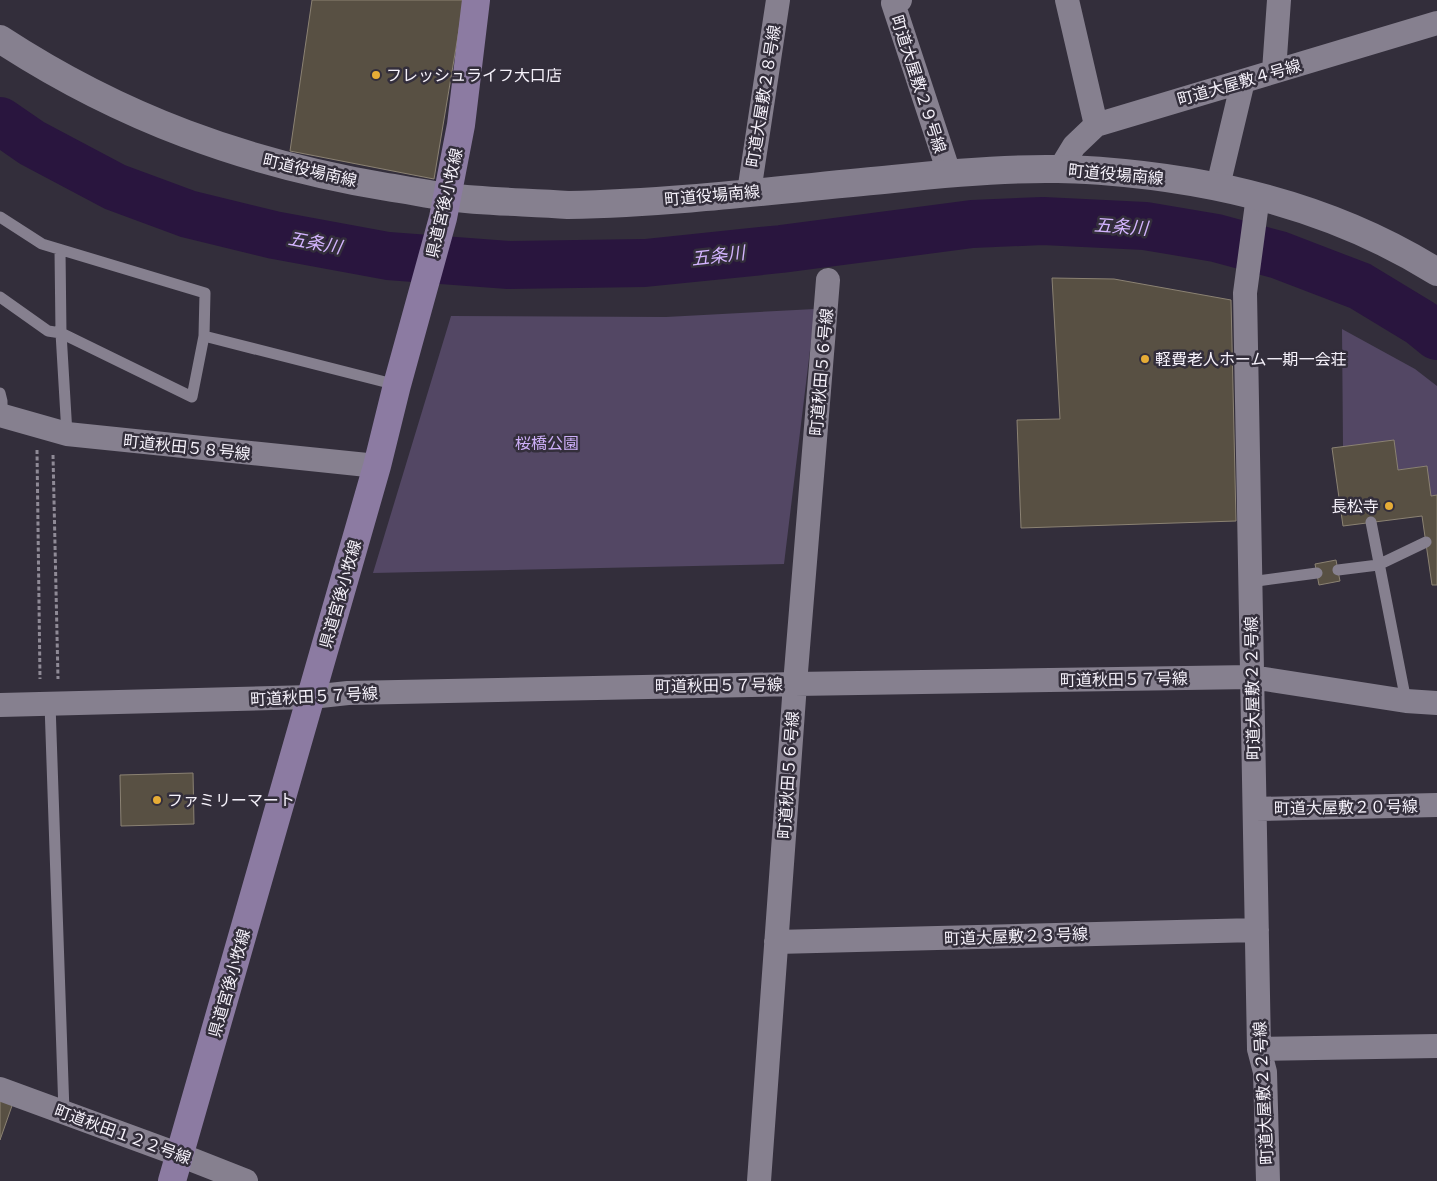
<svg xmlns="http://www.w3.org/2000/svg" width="1437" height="1181" font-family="Ubuntu,'Noto Sans JP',sans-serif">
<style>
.green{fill:#534764}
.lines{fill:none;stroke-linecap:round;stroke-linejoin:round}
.river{stroke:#29153e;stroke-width:48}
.building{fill:#585043;stroke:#8b8273}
.path{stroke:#8f8a96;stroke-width:3;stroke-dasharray:4 2.5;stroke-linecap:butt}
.service{stroke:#86808f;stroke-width:11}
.minor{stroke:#86808f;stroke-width:24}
.tertiary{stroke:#86808f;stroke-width:28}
.secondary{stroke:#8c7ba2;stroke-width:28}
.poi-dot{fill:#e6ac36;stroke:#332e3b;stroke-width:2}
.labels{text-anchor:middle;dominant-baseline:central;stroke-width:5;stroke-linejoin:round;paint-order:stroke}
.poi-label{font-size:16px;fill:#f6f2fb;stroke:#332e3b;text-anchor:start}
.street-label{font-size:16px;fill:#f6f2fb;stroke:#332e3b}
.park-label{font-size:16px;fill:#ccaef7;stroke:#332e3b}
.water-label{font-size:18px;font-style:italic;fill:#d3b4fe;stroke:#332e3b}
</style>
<rect width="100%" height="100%" fill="#332e3b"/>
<!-- green -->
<path class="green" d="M 815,309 L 784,564 L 373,573 L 451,316 L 666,317 Z
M 1342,329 L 1415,369 L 1437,386 L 1437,495 L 1431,496 L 1426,466 L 1398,470 L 1394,440 L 1343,447 Z"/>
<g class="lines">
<!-- river -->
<path class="river" d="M 0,121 L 32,143 L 115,187 L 188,214 L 274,235 L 388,256 L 509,265 L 645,263 L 781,249 L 972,224 L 1043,221 L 1145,226 L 1216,238 L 1279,255 L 1360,286 L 1421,323 L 1437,336"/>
</g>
<!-- building -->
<path class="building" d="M 312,0 L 464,0 L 434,179 L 290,151 Z
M 1052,278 L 1114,279 L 1231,300 L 1236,521 L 1021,528 L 1017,420 L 1060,419 Z
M 1394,440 L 1398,470 L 1427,466 L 1431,496 L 1437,495 L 1437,585 L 1432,585 L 1422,516 L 1343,526 L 1332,448 Z
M 1336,560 L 1340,581 L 1319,585 L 1315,564 Z
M 193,773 L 194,824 L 121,826 L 120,775 Z
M 0,1094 L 14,1100 L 0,1140 Z"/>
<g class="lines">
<!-- path -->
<path class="path" d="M 37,450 L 40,679
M 53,455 L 58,679"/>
<!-- service -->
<path class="service" d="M 0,217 L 42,244 L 205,293 L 204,336 L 192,397 L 61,333 L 48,331 L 0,297
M 60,250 L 61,333 L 67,434
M 204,336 L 397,385
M 0,393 L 2,401 L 2,416
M 1371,522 L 1406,701
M 1338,570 L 1378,565 L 1426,542
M 1250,582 L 1317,573
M 50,704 L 64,1112"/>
<!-- minor -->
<path class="minor" d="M 900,0 L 893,3 L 949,173
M 1067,0 L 1096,125
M 1274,71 L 1279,0
M 1060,169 L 1074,146 L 1096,125 L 1437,23
M 1218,186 L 1243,81
M 749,192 L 778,0
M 1258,196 L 1245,293 L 1259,1049 L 1265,1072 L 1268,1181
M 0,415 L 67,434 L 377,466
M 0,705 L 311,697 L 348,693 L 795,684 L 1252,677 L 1406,701 L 1437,703
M 1255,809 L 1437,805
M 776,942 L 1257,930
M 1259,1049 L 1437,1046
M 0,1089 L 180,1155 L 246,1181
M 759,1181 L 795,684 L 828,280"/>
<!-- tertiary -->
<path class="tertiary" d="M 0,39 C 121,118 245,163 387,187 C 407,190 427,194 447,197 C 487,202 528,202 568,205 C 676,203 785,189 893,179 C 948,173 1002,168 1058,169 C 1073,169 1087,170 1102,171 C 1219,180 1337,209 1437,272"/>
<!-- secondary -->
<path class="secondary" d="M 172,1181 L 377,466 L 397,385 L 443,218 L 461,125 L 476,0"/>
</g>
<!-- markers -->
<g class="poi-dot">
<circle cx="376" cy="75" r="5"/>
<circle cx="1145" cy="359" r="5"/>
<circle cx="1389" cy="506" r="5"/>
<circle cx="157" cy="800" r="5"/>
</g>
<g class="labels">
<!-- poi labels -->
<g class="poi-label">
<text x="386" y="75">フレッシュライフ大口店</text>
<text x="1155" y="359">軽費老人ホーム一期一会荘</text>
<text x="1379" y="506" text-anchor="end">長松寺</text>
<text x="167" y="800">ファミリーマート</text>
</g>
<!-- street labels -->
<g class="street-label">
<text transform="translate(1239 82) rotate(-16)">町道大屋敷４号線</text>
<text transform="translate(919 84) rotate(72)">町道大屋敷２９号線</text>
<text transform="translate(763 96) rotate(-81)">町道大屋敷２８号線</text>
<text transform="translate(310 170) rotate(13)">町道役場南線</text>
<text transform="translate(1116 174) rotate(5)">町道役場南線</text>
<text transform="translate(712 195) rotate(-5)">町道役場南線</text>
<text transform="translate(444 203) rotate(-77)">県道宮後小牧線</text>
<text transform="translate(821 372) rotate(-85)">町道秋田５６号線</text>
<text transform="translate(187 447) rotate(6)">町道秋田５８号線</text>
<text transform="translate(340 594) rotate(-74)">県道宮後小牧線</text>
<text transform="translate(1124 679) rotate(-1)">町道秋田５７号線</text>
<text transform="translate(719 685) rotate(-1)">町道秋田５７号線</text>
<text transform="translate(1252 688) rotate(-91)">町道大屋敷２２号線</text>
<text transform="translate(314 696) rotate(-3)">町道秋田５７号線</text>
<text transform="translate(788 775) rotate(-86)">町道秋田５６号線</text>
<text transform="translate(1346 807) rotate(-1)">町道大屋敷２０号線</text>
<text transform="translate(1016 936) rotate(-2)">町道大屋敷２３号線</text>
<text transform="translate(229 983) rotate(-74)">県道宮後小牧線</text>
<text transform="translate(1263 1093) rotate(-93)">町道大屋敷２２号線</text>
<text transform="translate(123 1134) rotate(20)">町道秋田１２２号線</text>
</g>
<!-- park labels -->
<g class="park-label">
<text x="547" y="443">桜橋公園</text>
</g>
<!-- water labels -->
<g class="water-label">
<text transform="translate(1121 226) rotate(4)">五条川</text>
<text transform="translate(315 242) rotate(10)">五条川</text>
<text transform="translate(718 255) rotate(-7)">五条川</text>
</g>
</g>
</svg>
